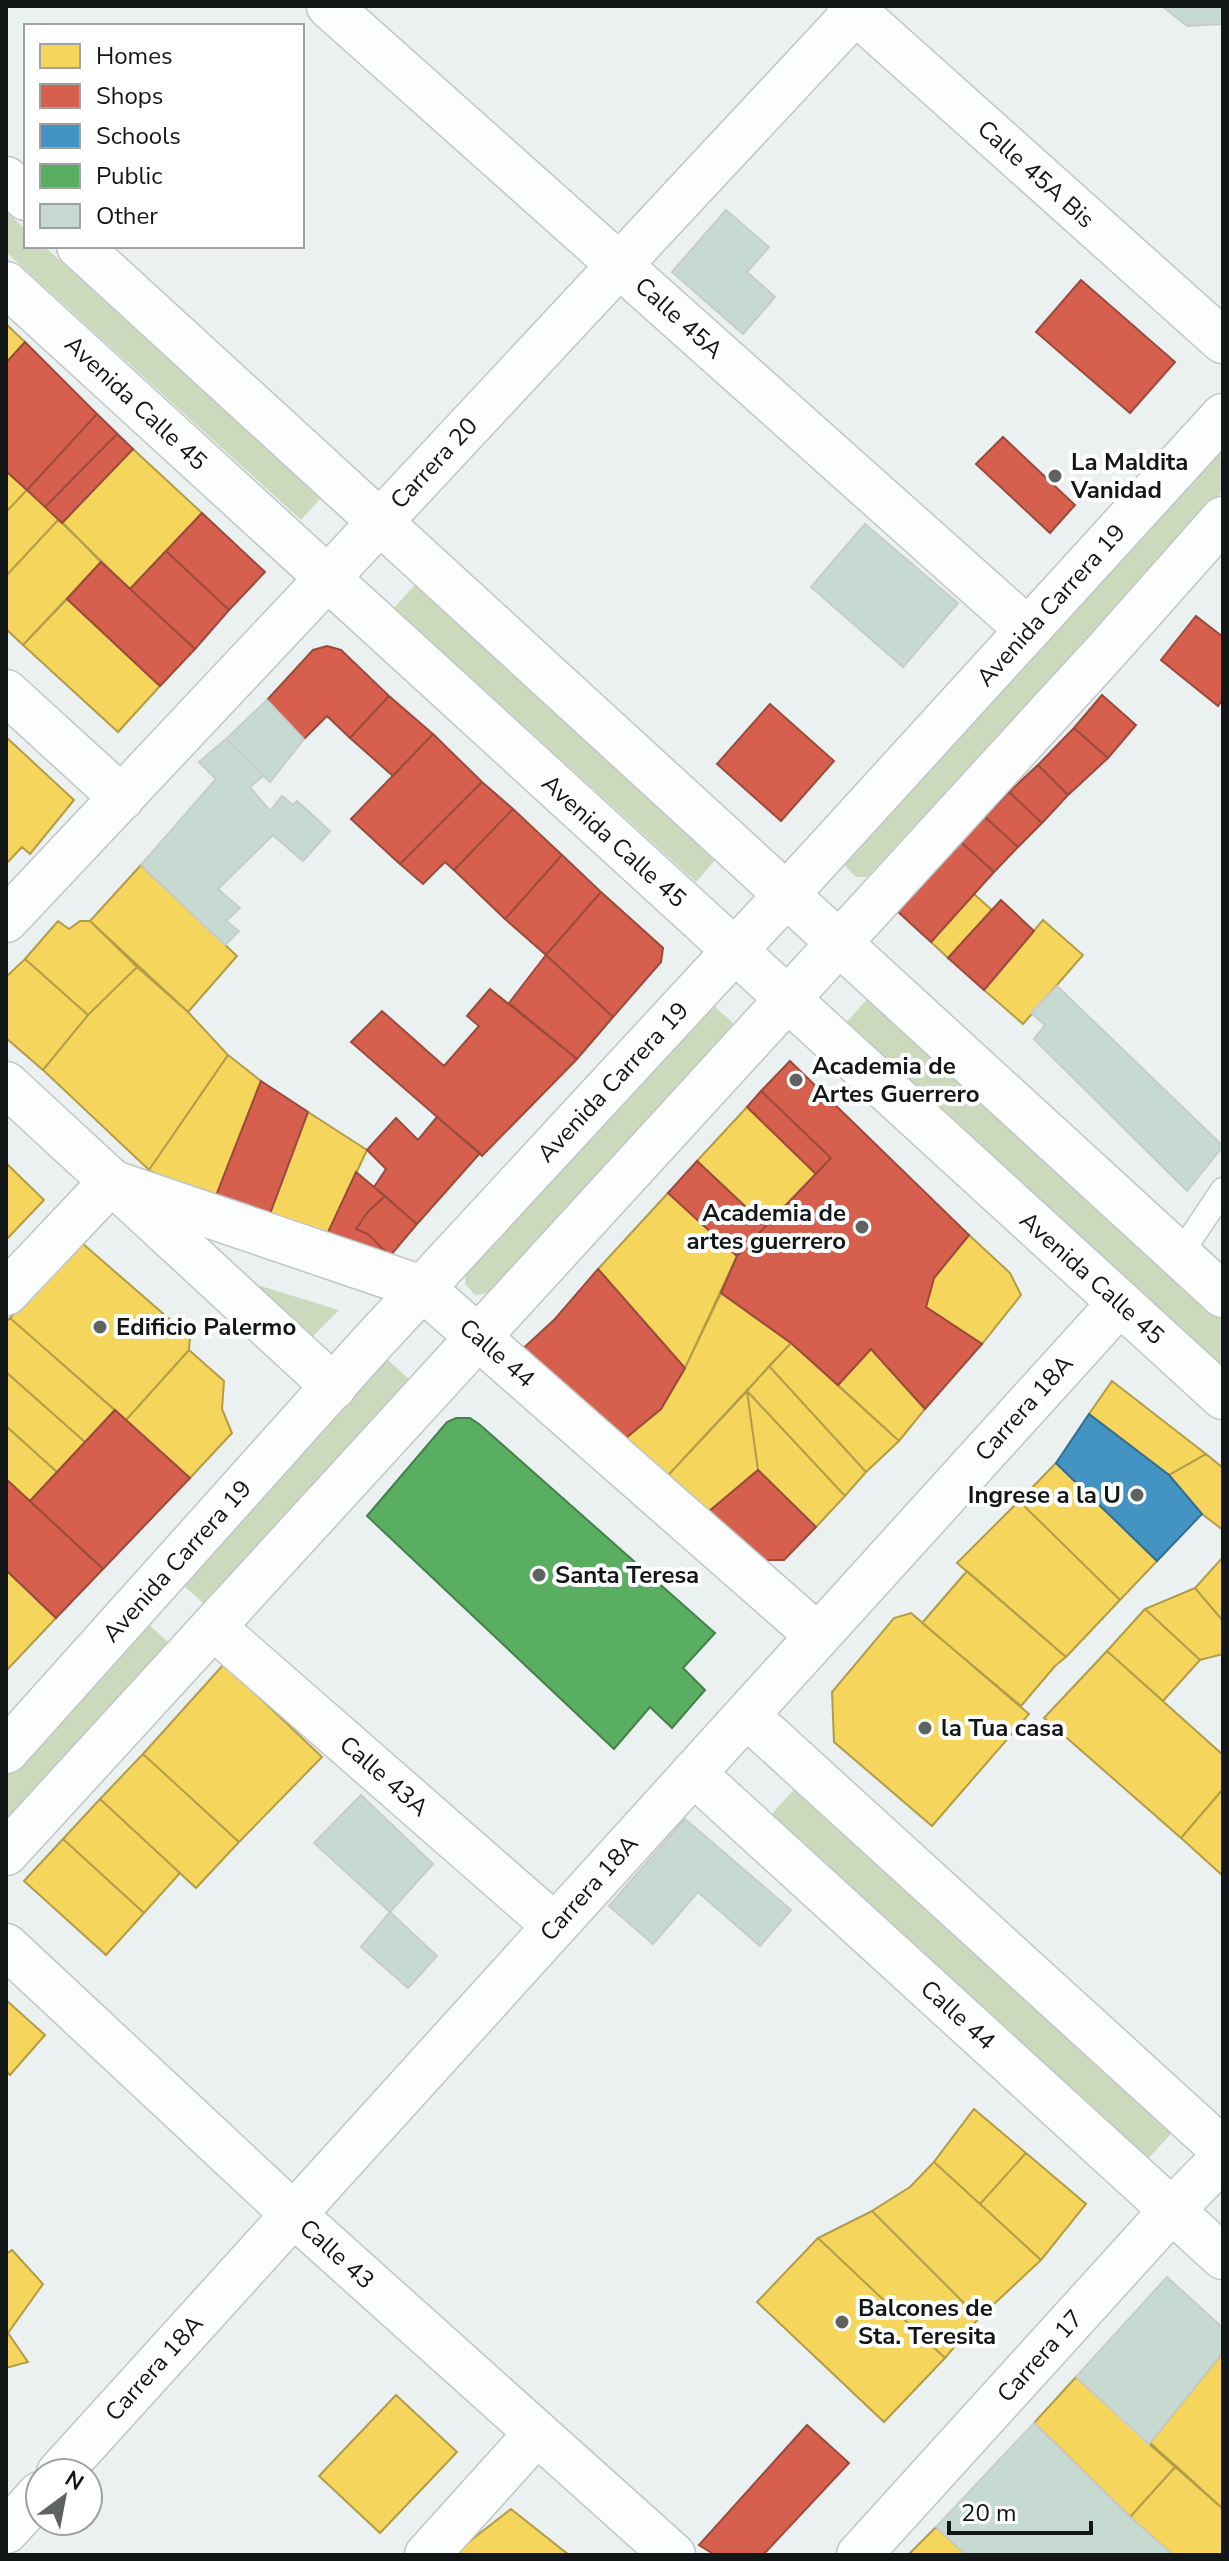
<svg xmlns="http://www.w3.org/2000/svg" width="1229" height="2561" font-family="'Nunito Sans',sans-serif">
<style>
.green{fill:#cbdabd}
.homes{fill:#f6d55c;stroke:#b29c47;stroke-width:2}
.shops{fill:#d6604d;stroke:#9b4a3c;stroke-width:2}
.schools{fill:#4393c3;stroke:#346e8f;stroke-width:2}
.public{fill:#5aae61;stroke:#44804a;stroke-width:2}
.building{fill:#c7dad1;stroke:#c7cccb;stroke-width:2}
.lines{fill:none;stroke-linecap:round;stroke-linejoin:round}
.service-casing{stroke:#c0c5c5;stroke-width:27}
.minor-casing{stroke:#c0c5c5;stroke-width:47}
.tertiary-casing{stroke:#c0c5c5;stroke-width:47}
.secondary-casing{stroke:#c0c5c5;stroke-width:47}
.service{stroke:#fcfdfd;stroke-width:24}
.minor{stroke:#fcfdfd;stroke-width:44}
.tertiary{stroke:#fcfdfd;stroke-width:44}
.secondary{stroke:#fcfdfd;stroke-width:44}
.poi-dot{fill:#5e6362;stroke:#fff;stroke-width:3}
.labels{text-anchor:middle;dominant-baseline:central;stroke-width:8;stroke-linejoin:round;paint-order:stroke}
.street-label{font-size:24px;fill:#121616;stroke:#fff}
.poi-label{font-size:24px;font-weight:bold;fill:#121616;stroke:#fff;text-anchor:start}
</style>
<rect width="100%" height="100%" fill="#eaf1f0"/>
<!-- green -->
<path class="green" d="M 6,211 L 26,230 L 26,246 L 44,246 L 321,498 L 301,520 L 6,252 Z
M 1223,443 L 1223,491 L 867,877 L 856,877 L 845,866 L 847,856 Z
M 415,585 L 716,859 L 696,882 L 394,608 Z
M 869,997 L 1223,1319 L 1223,1370 L 844,1025 Z
M 713,1005 L 733,1023 L 728,1032 L 489,1293 L 475,1295 L 465,1284 L 466,1271 Z
M 238,1279 L 339,1310 L 307,1342 Z
M 387,1359 L 410,1380 L 205,1605 L 181,1583 Z
M 146,1622 L 168,1642 L 6,1821 L 6,1775 Z
M 798,1785 L 1177,2127 L 1149,2158 L 769,1817 Z"/>
<!-- homes -->
<path class="homes" d="M 6,324 L 25,342 L 6,363 Z
M 133,449 L 202,513 L 130,589 L 62,523 Z
M 6,471 L 27,490 L 6,512 Z
M 27,490 L 59,519 L 6,576 L 6,512 Z
M 59,519 L 101,562 L 23,645 L 6,629 L 6,576 Z
M 67,599 L 160,686 L 118,732 L 23,645 Z
M 6,737 L 74,800 L 30,854 L 22,847 L 6,864 Z
M 141,865 L 237,956 L 188,1012 L 90,921 Z
M 974,894 L 992,910 L 948,958 L 931,942 Z
M 1043,920 L 1083,955 L 1023,1024 L 984,990 Z
M 58,921 L 69,929 L 80,921 L 90,921 L 137,967 L 88,1015 L 25,959 Z
M 25,959 L 88,1015 L 43,1070 L 6,1038 L 6,977 Z
M 137,967 L 188,1012 L 228,1055 L 149,1170 L 43,1070 L 88,1015 Z
M 228,1055 L 261,1081 L 212,1206 L 149,1170 Z
M 747,1107 L 816,1174 L 766,1226 L 697,1161 Z
M 308,1112 L 367,1150 L 323,1243 L 268,1219 Z
M 6,1163 L 44,1200 L 6,1240 Z
M 668,1193 L 737,1256 L 685,1368 L 598,1269 Z
M 969,1235 L 1010,1273 L 1021,1295 L 982,1344 L 926,1307 L 934,1278 Z
M 82,1243 L 190,1337 L 189,1350 L 126,1420 L 10,1318 Z
M 721,1293 L 791,1343 L 658,1486 L 615,1447 L 661,1409 L 685,1368 Z
M 10,1318 L 115,1410 L 85,1442 L 6,1372 L 6,1322 Z
M 791,1343 L 899,1441 L 866,1472 L 769,1366 Z
M 871,1349 L 925,1409 L 899,1441 L 838,1385 Z
M 189,1350 L 224,1381 L 222,1409 L 232,1433 L 190,1478 L 126,1420 Z
M 769,1366 L 866,1472 L 845,1496 L 747,1391 Z
M 6,1372 L 85,1442 L 57,1472 L 6,1426 Z
M 1112,1381 L 1206,1454 L 1169,1475 L 1089,1414 Z
M 747,1391 L 758,1470 L 701,1518 L 658,1486 Z
M 747,1391 L 845,1496 L 816,1527 L 758,1470 Z
M 6,1426 L 57,1472 L 30,1501 L 6,1479 Z
M 1206,1454 L 1223,1468 L 1223,1530 L 1202,1514 L 1169,1475 Z
M 1056,1463 L 1157,1561 L 1120,1600 L 1019,1501 Z
M 1019,1501 L 1120,1600 L 1066,1657 L 957,1563 Z
M 1223,1557 L 1223,1621 L 1195,1588 Z
M 6,1570 L 56,1618 L 6,1671 Z
M 967,1571 L 1066,1657 L 1055,1666 L 1021,1706 L 922,1623 Z
M 1195,1588 L 1223,1621 L 1223,1654 L 1200,1660 L 1145,1609 Z
M 1145,1609 L 1200,1660 L 1163,1701 L 1107,1651 Z
M 911,1613 L 1029,1714 L 932,1826 L 834,1742 L 832,1692 L 894,1618 Z
M 1107,1651 L 1223,1755 L 1223,1789 L 1181,1838 L 1044,1718 Z
M 224,1664 L 322,1757 L 239,1842 L 143,1754 Z
M 143,1754 L 239,1842 L 196,1888 L 100,1799 Z
M 1223,1789 L 1223,1876 L 1181,1838 Z
M 100,1799 L 180,1873 L 144,1913 L 63,1839 Z
M 63,1839 L 144,1913 L 106,1955 L 24,1881 Z
M 6,2000 L 45,2035 L 10,2075 L 6,2071 Z
M 974,2109 L 1026,2153 L 980,2204 L 934,2162 Z
M 1026,2153 L 1086,2204 L 1041,2260 L 980,2204 Z
M 934,2162 L 1041,2260 L 979,2318 L 872,2211 L 910,2187 Z
M 872,2211 L 979,2318 L 945,2358 L 818,2238 Z
M 818,2238 L 945,2358 L 884,2422 L 757,2302 Z
M 12,2250 L 43,2284 L 8,2333 L 28,2362 L 6,2368 L 6,2254 Z
M 1223,2352 L 1223,2509 L 1149,2444 Z
M 1076,2377 L 1176,2466 L 1130,2517 L 1034,2423 Z
M 396,2395 L 457,2452 L 380,2533 L 319,2476 Z
M 1176,2466 L 1223,2509 L 1223,2555 L 1173,2555 L 1130,2517 Z
M 511,2509 L 569,2555 L 452,2555 Z
M 936,2527 L 966,2555 L 908,2555 Z"/>
<!-- shops -->
<path class="shops" d="M 1081,280 L 1175,362 L 1130,413 L 1036,332 Z
M 25,342 L 97,414 L 27,490 L 6,471 L 6,363 Z
M 97,414 L 133,449 L 62,523 L 27,490 Z
M 117,434 L 133,449 L 62,523 L 45,507 Z
M 1003,437 L 1075,505 L 1050,533 L 976,464 Z
M 202,513 L 265,572 L 229,610 L 166,551 Z
M 166,551 L 229,610 L 195,649 L 130,589 Z
M 101,562 L 195,649 L 160,686 L 67,599 Z
M 1196,616 L 1223,637 L 1223,699 L 1218,706 L 1161,660 Z
M 327,646 L 341,650 L 389,696 L 350,738 L 327,716 L 304,739 L 267,700 L 313,650 Z
M 1102,695 L 1136,725 L 1108,758 L 1074,728 Z
M 389,696 L 433,734 L 393,776 L 350,738 Z
M 770,704 L 834,761 L 781,821 L 717,764 Z
M 1074,728 L 1108,758 L 1068,795 L 1038,765 Z
M 433,734 L 482,782 L 400,864 L 351,819 Z
M 1038,765 L 1068,795 L 1042,823 L 1009,792 Z
M 482,782 L 513,809 L 454,870 L 445,862 L 423,884 L 400,864 Z
M 1009,792 L 1042,823 L 1018,847 L 985,817 Z
M 513,809 L 562,855 L 505,919 L 454,870 Z
M 985,817 L 1018,847 L 994,872 L 961,842 Z
M 961,842 L 994,872 L 931,942 L 898,912 Z
M 562,855 L 601,892 L 546,955 L 505,919 Z
M 601,892 L 663,948 L 661,962 L 613,1017 L 546,955 Z
M 1001,900 L 1034,931 L 984,990 L 948,958 Z
M 546,955 L 613,1017 L 577,1059 L 509,1003 Z
M 490,989 L 577,1059 L 482,1156 L 351,1042 L 382,1011 L 444,1066 L 479,1026 L 467,1016 Z
M 790,1061 L 969,1235 L 934,1278 L 926,1307 L 982,1344 L 925,1409 L 871,1349 L 838,1385 L 791,1343 L 721,1293 L 737,1256 L 831,1158 L 761,1091 Z
M 261,1081 L 308,1112 L 268,1219 L 212,1206 Z
M 761,1091 L 831,1158 L 816,1174 L 747,1107 Z
M 437,1117 L 480,1153 L 417,1224 L 374,1187 L 386,1169 L 367,1150 L 396,1118 L 418,1140 Z
M 697,1161 L 766,1226 L 737,1256 L 668,1193 Z
M 356,1172 L 385,1196 L 367,1213 L 356,1229 L 368,1234 L 390,1256 L 323,1243 Z
M 385,1196 L 417,1224 L 390,1256 L 368,1234 L 356,1229 L 367,1213 Z
M 598,1269 L 685,1368 L 661,1409 L 615,1447 L 517,1354 L 555,1319 Z
M 115,1410 L 190,1478 L 103,1569 L 30,1501 Z
M 758,1470 L 816,1527 L 784,1560 L 757,1560 L 701,1518 Z
M 6,1479 L 103,1569 L 56,1618 L 6,1570 Z
M 807,2425 L 849,2463 L 763,2555 L 715,2555 L 699,2545 Z"/>
<!-- schools -->
<path class="schools" d="M 1089,1414 L 1169,1475 L 1202,1514 L 1157,1561 L 1056,1463 Z"/>
<!-- public -->
<path class="public" d="M 456,1418 L 470,1418 L 479,1424 L 715,1633 L 683,1668 L 705,1690 L 672,1728 L 650,1707 L 614,1749 L 367,1516 L 447,1422 Z"/>
<!-- building -->
<path class="building" d="M 1162,6 L 1223,6 L 1223,24 L 1187,26 Z
M 726,210 L 769,247 L 747,272 L 775,297 L 743,334 L 672,272 Z
M 865,524 L 958,603 L 903,667 L 811,587 Z
M 267,700 L 304,739 L 270,782 L 226,739 Z
M 226,739 L 263,776 L 250,787 L 270,811 L 282,796 L 293,805 L 297,801 L 330,831 L 303,861 L 273,835 L 218,889 L 240,908 L 226,921 L 239,931 L 225,945 L 141,865 L 216,779 L 199,762 Z
M 1057,986 L 1223,1146 L 1187,1191 L 1034,1039 L 1045,1025 L 1031,1013 Z
M 361,1795 L 433,1864 L 390,1912 L 314,1843 Z
M 685,1819 L 791,1910 L 760,1946 L 698,1892 L 653,1944 L 609,1906 Z
M 390,1912 L 437,1956 L 408,1988 L 361,1947 Z
M 1167,2277 L 1223,2328 L 1223,2352 L 1149,2444 L 1076,2377 Z
M 1034,2423 L 1130,2517 L 1173,2555 L 966,2555 L 936,2527 Z"/>
<g class="lines">
<!-- service casing -->
<g class="service-casing">
<path id="service" d="M 1179,1256 L 1223,1190"/>
</g>
<!-- minor casing -->
<g class="minor-casing">
<path id="minor" d="M 329,6 L 1028,630
M 849,6 L 1223,341
M 6,692 L 122,798
M 6,920 L 307,600 L 861,6
M 6,1084 L 334,1387
M 111,1182 L 422,1288 L 818,1636
M 6,1293 L 111,1182
M 213,1627 L 555,1926
M 746,1715 L 1223,2150
M 693,1773 L 1223,2257
M 6,1946 L 293,2214 L 673,2555
M 59,2473 L 1120,1303
M 6,2531 L 40,2494
M 427,2555 L 536,2434
M 859,2555 L 1172,2210 L 1223,2158"/>
</g>
<!-- tertiary casing -->
<g class="tertiary-casing">
<path id="tertiary" d="M 786,895 L 1223,416"/>
</g>
<!-- secondary casing -->
<g class="secondary-casing">
<path id="secondary" d="M 6,179 L 26,198
M 79,246 L 1223,1295
M 6,284 L 1223,1397
M 6,1751 L 369,1346 L 786,895
M 6,1853 L 1107,650 L 1223,519"/>
</g>
<!-- service -->
<use href="#service" class="service"/>
<!-- minor -->
<use href="#minor" class="minor"/>
<!-- tertiary -->
<use href="#tertiary" class="tertiary"/>
<!-- secondary -->
<use href="#secondary" class="secondary"/>
</g>
<!-- markers -->
<g class="poi-dot">
<circle cx="1055" cy="476" r="8"/>
<circle cx="796" cy="1080" r="8"/>
<circle cx="862" cy="1227" r="8"/>
<circle cx="100" cy="1327" r="8"/>
<circle cx="1137" cy="1495" r="8"/>
<circle cx="539" cy="1575" r="8"/>
<circle cx="925" cy="1728" r="8"/>
<circle cx="842" cy="2322" r="8"/>
</g>
<g class="labels">
<!-- street labels -->
<g class="street-label">
<text transform="translate(1036 174) rotate(42)">Calle 45A Bis</text>
<text transform="translate(679 318) rotate(42)">Calle 45A</text>
<text transform="translate(136 403) rotate(43)">Avenida Calle 45</text>
<text transform="translate(434 463) rotate(-47)">Carrera 20</text>
<text transform="translate(1051 605) rotate(-48)">Avenida Carrera 19</text>
<text transform="translate(614 841) rotate(42)">Avenida Calle 45</text>
<text transform="translate(613 1082) rotate(-47)">Avenida Carrera 19</text>
<text transform="translate(1092 1278) rotate(42)">Avenida Calle 45</text>
<text transform="translate(497 1353) rotate(41)">Calle 44</text>
<text transform="translate(1024 1408) rotate(-48)">Carrera 18A</text>
<text transform="translate(177 1561) rotate(-48)">Avenida Carrera 19</text>
<text transform="translate(384 1776) rotate(41)">Calle 43A</text>
<text transform="translate(589 1888) rotate(-48)">Carrera 18A</text>
<text transform="translate(958 2015) rotate(42)">Calle 44</text>
<text transform="translate(337 2254) rotate(42)">Calle 43</text>
<text transform="translate(1040 2356) rotate(-48)">Carrera 17</text>
<text transform="translate(154 2368) rotate(-48)">Carrera 18A</text>
</g>
<!-- poi labels -->
<g class="poi-label">
<text x="1071" y="462">La Maldita<tspan x="1071" dy="28">Vanidad</tspan></text>
<text x="812" y="1066">Academia de<tspan x="812" dy="28">Artes Guerrero</tspan></text>
<text x="846" y="1213" text-anchor="end">Academia de<tspan x="846" dy="28">artes guerrero</tspan></text>
<text x="116" y="1327">Edificio Palermo</text>
<text x="1121" y="1495" text-anchor="end">Ingrese a la U</text>
<text x="555" y="1575">Santa Teresa</text>
<text x="941" y="1728">la Tua casa</text>
<text x="858" y="2308">Balcones de<tspan x="858" dy="28">Sta. Teresita</tspan></text>
</g>
</g>
<!-- border -->
<rect width="1229" height="2561" fill="none" stroke="#121616" stroke-width="16"/>
<!-- legend -->
<rect x="24" y="24" width="280" height="224" fill="#ffffff" stroke="#a0a2a2" stroke-width="2"/>
<rect x="40" y="44" width="40" height="24" fill="#f6d55c" stroke="#a0a2a2" stroke-width="2"/>
<text x="96" y="64" font-size="24" fill="#121616">Homes</text>
<rect x="40" y="84" width="40" height="24" fill="#d6604d" stroke="#a0a2a2" stroke-width="2"/>
<text x="96" y="104" font-size="24" fill="#121616">Shops</text>
<rect x="40" y="124" width="40" height="24" fill="#4393c3" stroke="#a0a2a2" stroke-width="2"/>
<text x="96" y="144" font-size="24" fill="#121616">Schools</text>
<rect x="40" y="164" width="40" height="24" fill="#5aae61" stroke="#a0a2a2" stroke-width="2"/>
<text x="96" y="184" font-size="24" fill="#121616">Public</text>
<rect x="40" y="204" width="40" height="24" fill="#c7dad1" stroke="#a0a2a2" stroke-width="2"/>
<text x="96" y="224" font-size="24" fill="#121616">Other</text>
<!-- north arrow -->
<g transform="translate(64 2497) rotate(32)"><circle r="38" fill="#ffffff" stroke="#a0a2a2" stroke-width="2"/>
<path d="M0-6L14 30L0 20L-14 30Z" fill="#5e6362"/>
<text y="-12" font-size="22" font-weight="bold" text-anchor="middle" fill="#121616">N</text>
</g>
<!-- scale -->
<path d="M949 2521v12h142v-12" fill="none" stroke="#121616" stroke-width="4"/>
<text x="961" y="2521" font-size="24" fill="#121616" stroke="#ffffff" stroke-width="6" paint-order="stroke">20 m</text>
</svg>
